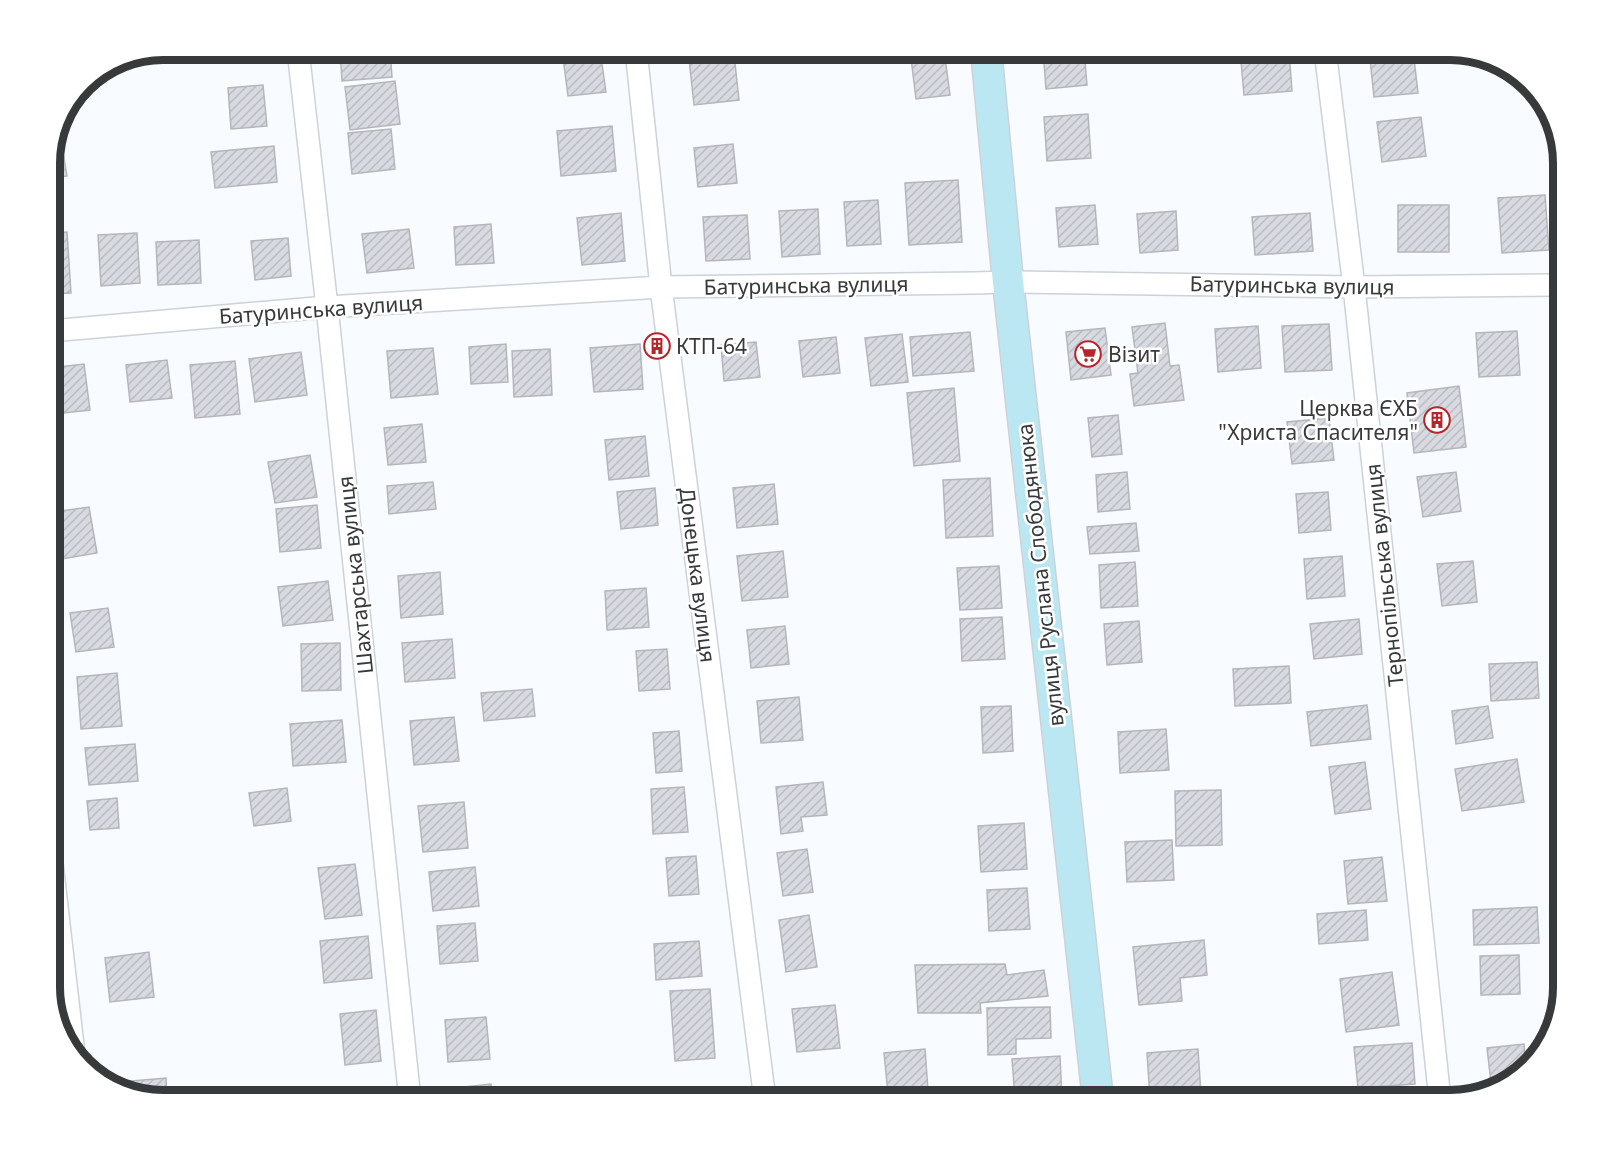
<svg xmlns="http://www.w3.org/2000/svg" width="1613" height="1150" font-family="'Noto Sans',sans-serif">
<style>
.building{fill:url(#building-hatch);stroke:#b5b6bd;stroke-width:1.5}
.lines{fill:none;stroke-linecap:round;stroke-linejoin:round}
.street-casing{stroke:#cdd2d8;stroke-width:24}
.secondary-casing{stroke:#cdd2d8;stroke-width:33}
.street{stroke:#fff;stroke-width:21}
.secondary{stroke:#bbe7f3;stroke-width:30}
.labels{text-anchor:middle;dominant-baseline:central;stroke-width:5;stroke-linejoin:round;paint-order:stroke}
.street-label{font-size:21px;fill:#37393b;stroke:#fff}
.poi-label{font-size:21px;fill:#37393b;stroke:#fff;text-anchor:start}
.rim{fill:none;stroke:#37393b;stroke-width:8}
</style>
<defs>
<pattern id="building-hatch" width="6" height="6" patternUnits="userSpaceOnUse" patternTransform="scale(1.5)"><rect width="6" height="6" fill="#d8dae1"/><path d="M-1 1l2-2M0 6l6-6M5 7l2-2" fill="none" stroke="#babcc2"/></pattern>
</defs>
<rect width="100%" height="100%" fill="#f8fbff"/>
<!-- building -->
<path class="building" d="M 340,50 L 390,50 L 392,77 L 342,81 Z
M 562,50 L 600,50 L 606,92 L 568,96 Z
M 910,50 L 944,50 L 950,95 L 916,99 Z
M 1043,50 L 1084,50 L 1087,85 L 1046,89 Z
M 1240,50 L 1289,50 L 1292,91 L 1244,95 Z
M 1369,50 L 1413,50 L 1418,93 L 1374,97 Z
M 734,54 L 739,100 L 694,105 L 689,59 Z
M 395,81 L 400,124 L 350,130 L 345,87 Z
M 263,85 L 267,126 L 231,129 L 228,88 Z
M 1088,114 L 1091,158 L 1047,161 L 1044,117 Z
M 1421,117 L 1426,156 L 1382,162 L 1377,122 Z
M 612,126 L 616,171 L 561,176 L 557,131 Z
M 391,129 L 395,169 L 352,174 L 348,133 Z
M 61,142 L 67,176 L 50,179 L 50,155 L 53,143 Z
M 733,144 L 737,183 L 698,187 L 694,148 Z
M 274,146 L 277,182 L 215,188 L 211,152 Z
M 958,180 L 962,242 L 909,245 L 905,183 Z
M 1545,195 L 1549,250 L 1502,253 L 1498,198 Z
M 878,200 L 881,244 L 847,246 L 844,202 Z
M 1095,205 L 1098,244 L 1059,247 L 1056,208 Z
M 1398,205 L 1449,205 L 1449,252 L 1398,252 Z
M 818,209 L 820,254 L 782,257 L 779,211 Z
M 1176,211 L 1178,250 L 1140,253 L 1137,214 Z
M 621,213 L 625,261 L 582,265 L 577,218 Z
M 1310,213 L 1313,251 L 1255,255 L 1252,217 Z
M 747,215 L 750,259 L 706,261 L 703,217 Z
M 491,224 L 494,263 L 456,265 L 454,227 Z
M 409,229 L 414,268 L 367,273 L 362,234 Z
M 67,232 L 71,293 L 50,294 L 50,233 Z
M 137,233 L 140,283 L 101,286 L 98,235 Z
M 288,238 L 291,276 L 255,280 L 251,241 Z
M 199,240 L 201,283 L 158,285 L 156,242 Z
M 1165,323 L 1170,366 L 1179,365 L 1184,400 L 1134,406 L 1130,374 L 1138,373 L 1132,327 Z
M 1329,324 L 1332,370 L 1285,372 L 1282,326 Z
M 1258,326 L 1261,368 L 1218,372 L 1215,329 Z
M 1105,328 L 1111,375 L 1071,380 L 1066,332 Z
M 1553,328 L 1563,328 L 1563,363 L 1554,363 Z
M 1517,331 L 1520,375 L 1479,377 L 1476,333 Z
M 970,332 L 974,371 L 913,376 L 910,337 Z
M 902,334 L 908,382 L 871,386 L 865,338 Z
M 836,337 L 840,373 L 803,377 L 799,341 Z
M 651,338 L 662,338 L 663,353 L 652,354 Z
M 756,342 L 760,377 L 724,381 L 721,345 Z
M 506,344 L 508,382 L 471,384 L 469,347 Z
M 640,344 L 643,389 L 594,392 L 590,348 Z
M 433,348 L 438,394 L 391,398 L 387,351 Z
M 550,349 L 552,395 L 514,397 L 512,351 Z
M 301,352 L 307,395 L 255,402 L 249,359 Z
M 167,360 L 172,398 L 130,402 L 126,365 Z
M 235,361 L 240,414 L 195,418 L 190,365 Z
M 84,364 L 90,410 L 64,413 L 61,392 L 50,393 L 50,368 Z
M 1459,386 L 1466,447 L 1414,453 L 1407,393 Z
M 954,388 L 960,461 L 914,466 L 907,393 Z
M 1118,415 L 1122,454 L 1092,457 L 1088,418 Z
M 1329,418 L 1334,460 L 1292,464 L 1287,422 Z
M 422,424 L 426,462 L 388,465 L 384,428 Z
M 645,436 L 649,476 L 609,480 L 605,440 Z
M 310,455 L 317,497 L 275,503 L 268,462 Z
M 1127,472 L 1130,509 L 1098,512 L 1096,475 Z
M 1456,472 L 1461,511 L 1423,517 L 1417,477 Z
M 990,478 L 993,536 L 946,538 L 943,480 Z
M 433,482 L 436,509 L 389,514 L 387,486 Z
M 774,484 L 778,524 L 737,528 L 733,488 Z
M 655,488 L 658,525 L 621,529 L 617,492 Z
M 1328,492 L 1331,530 L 1299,533 L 1296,494 Z
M 317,505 L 321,548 L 280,552 L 276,509 Z
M 89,507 L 97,553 L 62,559 L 54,512 Z
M 1136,523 L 1139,551 L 1090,554 L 1087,527 Z
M 783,551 L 788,597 L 742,601 L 737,556 Z
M 1342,556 L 1345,596 L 1307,599 L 1304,559 Z
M 1473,561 L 1477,602 L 1442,606 L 1437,564 Z
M 1135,562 L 1138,606 L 1101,608 L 1099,565 Z
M 999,566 L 1002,608 L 960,610 L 957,568 Z
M 440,572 L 443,614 L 401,618 L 398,576 Z
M 328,581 L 333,620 L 283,626 L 278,587 Z
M 646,588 L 649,627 L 607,630 L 605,591 Z
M 108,608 L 114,647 L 76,652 L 70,613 Z
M 1002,617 L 1005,659 L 962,661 L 960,619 Z
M 1359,619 L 1362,654 L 1314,659 L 1310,624 Z
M 1139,621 L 1142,662 L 1107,665 L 1104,624 Z
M 785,626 L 789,664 L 751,668 L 747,630 Z
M 452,639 L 455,678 L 405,682 L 402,643 Z
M 340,643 L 341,690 L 302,691 L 301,644 Z
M 667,649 L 670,689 L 639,691 L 636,651 Z
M 1537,662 L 1539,698 L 1491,701 L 1489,664 Z
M 1289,666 L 1291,703 L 1235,706 L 1233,669 Z
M 117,673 L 122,726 L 81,729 L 77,677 Z
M 532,689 L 535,716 L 484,721 L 481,693 Z
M 799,697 L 803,740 L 761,743 L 757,701 Z
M 1367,705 L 1371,739 L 1311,746 L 1307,712 Z
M 1011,706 L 1013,751 L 983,753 L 981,707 Z
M 1488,706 L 1493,738 L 1456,744 L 1452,711 Z
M 454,717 L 459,761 L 414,765 L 410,721 Z
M 342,720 L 346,762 L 293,766 L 290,724 Z
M 1166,729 L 1169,770 L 1120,773 L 1118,732 Z
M 679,731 L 682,771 L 656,773 L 653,733 Z
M 135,744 L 138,781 L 89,785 L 85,748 Z
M 1517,759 L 1524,802 L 1462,811 L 1455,769 Z
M 1365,762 L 1371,809 L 1335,814 L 1329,767 Z
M 823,782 L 827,815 L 801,817 L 803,831 L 781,834 L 776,787 Z
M 684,787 L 688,832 L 653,834 L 651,789 Z
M 287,788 L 291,821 L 254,826 L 249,793 Z
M 1221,790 L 1222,845 L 1176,846 L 1175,791 Z
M 117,798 L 119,828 L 90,830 L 87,801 Z
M 464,802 L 468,848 L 423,852 L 418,806 Z
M 1024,823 L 1027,869 L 981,872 L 978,826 Z
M 1172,840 L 1174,880 L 1127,882 L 1125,842 Z
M 807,849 L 813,892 L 783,896 L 777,853 Z
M 696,856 L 699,894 L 669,896 L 666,858 Z
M 1382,857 L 1387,901 L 1348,904 L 1344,861 Z
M 355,864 L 362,915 L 325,919 L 318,868 Z
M 475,867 L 479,906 L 433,911 L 429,872 Z
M 1027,888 L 1030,929 L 989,931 L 987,890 Z
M 1537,907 L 1539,943 L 1474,945 L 1473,910 Z
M 1366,910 L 1368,940 L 1319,944 L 1317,914 Z
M 809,915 L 817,967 L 786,972 L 779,920 Z
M 475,923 L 478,961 L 440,964 L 437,926 Z
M 368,936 L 372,978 L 324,983 L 320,941 Z
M 1204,940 L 1207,975 L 1180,978 L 1182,1001 L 1139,1005 L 1133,947 Z
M 699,941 L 702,976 L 656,980 L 654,944 Z
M 149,952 L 154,997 L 110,1002 L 105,958 Z
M 1519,955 L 1520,994 L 1481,995 L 1480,956 Z
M 1005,964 L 1007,975 L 1044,970 L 1048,996 L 980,1003 L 981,1013 L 918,1013 L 915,965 Z
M 1392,972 L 1399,1025 L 1346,1032 L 1340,979 Z
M 710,989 L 715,1058 L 675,1061 L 670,991 Z
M 835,1005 L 840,1048 L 797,1052 L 792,1009 Z
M 1050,1007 L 1051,1038 L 1016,1039 L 1016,1054 L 988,1055 L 987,1008 Z
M 376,1010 L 381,1061 L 345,1065 L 340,1014 Z
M 486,1017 L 490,1059 L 448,1062 L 445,1020 Z
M 1412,1043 L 1415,1084 L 1358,1088 L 1354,1047 Z
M 1524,1044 L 1526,1067 L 1501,1089 L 1492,1091 L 1487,1048 Z
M 925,1049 L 928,1090 L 888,1094 L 884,1053 Z
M 1198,1049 L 1201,1094 L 1150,1098 L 1147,1053 Z
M 1060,1056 L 1062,1100 L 1015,1100 L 1012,1059 Z
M 166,1078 L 167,1100 L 163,1100 L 120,1086 L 120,1082 Z
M 491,1084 L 493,1100 L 456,1100 L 455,1088 Z
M 356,1092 L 357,1100 L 304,1100 L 304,1097 Z"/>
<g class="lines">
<!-- street casing -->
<g class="street-casing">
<path id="street" d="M 298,50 L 327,307 L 410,1100
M 636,50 L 661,287 L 765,1100
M 1325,50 L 1354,287 L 1440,1100
M 50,331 L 327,307 L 661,287 L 974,283 L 1008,282 L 1354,287 L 1563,285
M 50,846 L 74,1054"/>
</g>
<!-- secondary casing -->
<g class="secondary-casing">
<path id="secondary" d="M 986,50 L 1008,282 L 1098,1100"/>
</g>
<!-- street -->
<use href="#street" class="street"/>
<!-- secondary -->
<use href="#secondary" class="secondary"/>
</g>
<!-- icons -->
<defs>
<g id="building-ring" transform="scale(1.35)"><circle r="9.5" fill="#fff" stroke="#b5252b" stroke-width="1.5"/><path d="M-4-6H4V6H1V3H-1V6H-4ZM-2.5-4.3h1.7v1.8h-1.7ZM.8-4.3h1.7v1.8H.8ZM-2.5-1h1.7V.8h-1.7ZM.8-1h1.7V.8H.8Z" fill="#b5252b"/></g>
<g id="supermarket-ring" transform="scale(1.35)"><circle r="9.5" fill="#fff" stroke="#b5252b" stroke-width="1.5"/><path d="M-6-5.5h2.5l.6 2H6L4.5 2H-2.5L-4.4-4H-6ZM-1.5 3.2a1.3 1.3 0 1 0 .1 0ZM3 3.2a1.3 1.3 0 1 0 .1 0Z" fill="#b5252b"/></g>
</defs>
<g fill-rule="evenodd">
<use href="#building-ring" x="657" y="346"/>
<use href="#supermarket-ring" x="1088" y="354"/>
<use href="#building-ring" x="1437" y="420"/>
</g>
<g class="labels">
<!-- street labels -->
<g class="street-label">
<text transform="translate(806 285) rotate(-1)">Батуринська вулиця</text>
<text transform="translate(1292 285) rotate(1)">Батуринська вулиця</text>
<text transform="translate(321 309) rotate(-4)">Батуринська вулиця</text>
<text transform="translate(355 575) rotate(-96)">Шахтарська вулиця</text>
<text transform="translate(698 575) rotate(83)">Донецька вулиця</text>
<text transform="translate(1040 575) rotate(-96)">вулиця Руслана Слободянюка</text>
<text transform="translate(1384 575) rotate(-96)">Тернопільська вулиця</text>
</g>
<!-- poi labels -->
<g class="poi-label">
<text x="676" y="346">КТП-64</text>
<text x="1108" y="354">Візит</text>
<text x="1418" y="408" text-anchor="end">Церква ЄХБ<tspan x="1418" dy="24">"Христа Спасителя"</tspan></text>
</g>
</g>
<!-- crop -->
<path d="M0 0H1613V1150H0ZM163 60H1450A103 103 0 0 1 1553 163V987A103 103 0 0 1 1450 1090H163A103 103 0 0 1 60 987V163A103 103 0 0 1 163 60Z" fill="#fff" fill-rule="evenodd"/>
<path class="rim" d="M163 60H1450A103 103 0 0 1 1553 163V987A103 103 0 0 1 1450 1090H163A103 103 0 0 1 60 987V163A103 103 0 0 1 163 60Z"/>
</svg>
